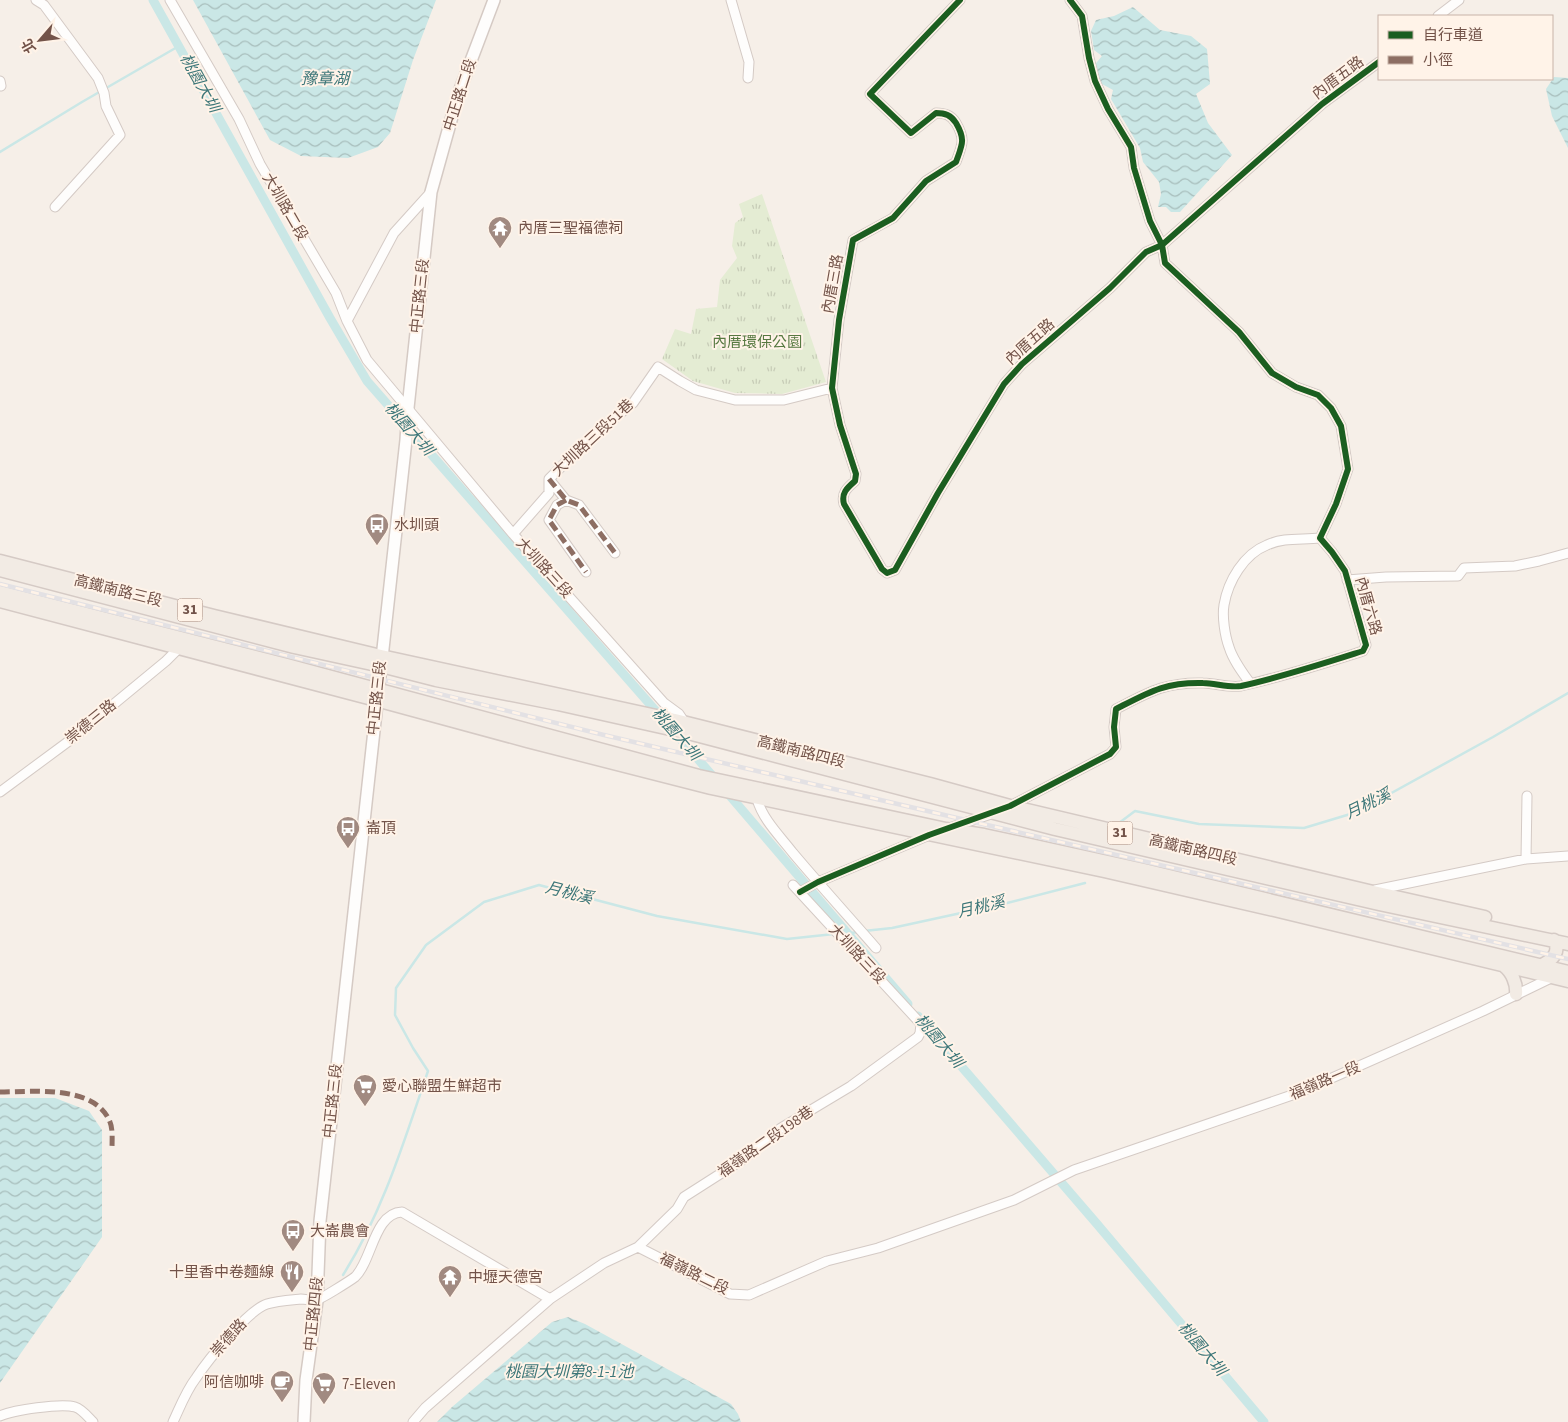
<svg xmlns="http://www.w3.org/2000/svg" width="1568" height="1422" font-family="'Source Sans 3','Noto Sans TC',sans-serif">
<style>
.park{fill:url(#park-tufts)}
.water{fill:url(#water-waves)}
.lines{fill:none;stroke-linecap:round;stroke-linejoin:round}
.stream{stroke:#cae7e6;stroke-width:2.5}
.canal{stroke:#cae7e6;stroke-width:9}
.minor-casing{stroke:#d4cac5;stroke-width:11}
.secondary-casing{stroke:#d5cac4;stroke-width:14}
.primary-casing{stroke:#d5cac5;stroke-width:15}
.minor{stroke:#fefdfc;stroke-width:9}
.secondary{stroke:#fefdfc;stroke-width:11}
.primary{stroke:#f2ebe4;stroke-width:12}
.rail-casing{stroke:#e3e1e4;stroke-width:4.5}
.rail{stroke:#fff3e8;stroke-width:2.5;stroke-dasharray:8;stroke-linecap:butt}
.quiet{stroke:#8d6e63;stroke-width:5;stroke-dasharray:10 5;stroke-linecap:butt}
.cycleway-casing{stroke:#fff3e8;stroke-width:9}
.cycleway{stroke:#1b5e20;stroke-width:6}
.labels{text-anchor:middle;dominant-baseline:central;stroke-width:4;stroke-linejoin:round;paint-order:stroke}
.shield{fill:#fff3e8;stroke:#9d8379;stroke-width:1}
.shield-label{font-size:14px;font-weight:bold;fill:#735349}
.street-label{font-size:15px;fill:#735349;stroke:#fff3e8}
.poi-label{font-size:15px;fill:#735349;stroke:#fff3e8;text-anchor:start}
.park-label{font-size:15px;fill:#577941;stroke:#fff3e8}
.water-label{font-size:16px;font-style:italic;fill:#3c7678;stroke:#fff3e8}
</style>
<defs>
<pattern id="park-tufts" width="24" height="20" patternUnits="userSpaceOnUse" patternTransform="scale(1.25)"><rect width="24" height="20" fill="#e4ecd3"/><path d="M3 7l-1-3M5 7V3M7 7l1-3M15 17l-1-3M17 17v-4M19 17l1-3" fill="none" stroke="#c7ccb7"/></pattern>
<pattern id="water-waves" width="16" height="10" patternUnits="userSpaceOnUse" patternTransform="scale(1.25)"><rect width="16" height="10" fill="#cae7e6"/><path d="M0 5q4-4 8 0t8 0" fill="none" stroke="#a8bebc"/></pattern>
</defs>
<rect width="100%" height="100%" fill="#f6efe8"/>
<!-- park -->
<path class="park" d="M 762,194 L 826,382 L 782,394 L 735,393 L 693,381 L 662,359 L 675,329 L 691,334 L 696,309 L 717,307 L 720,280 L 737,258 L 732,246 L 735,223 L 743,217 L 739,204 Z"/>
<!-- water -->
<path class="water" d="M 193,0 L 436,0 L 413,60 L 390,133 L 378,147 L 348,158 L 301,156 L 270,140 Z
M 1133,7 L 1160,30 L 1191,36 L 1207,49 L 1210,84 L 1196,94 L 1208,123 L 1232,155 L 1180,212 L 1171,212 L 1166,207 L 1158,207 L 1161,194 L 1159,182 L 1143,162 L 1140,148 L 1111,99 L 1113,90 L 1102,84 L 1092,68 L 1102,56 L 1094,50 L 1091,31 L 1096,20 L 1114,16 Z
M 1554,77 L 1568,78 L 1568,148 L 1552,116 L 1546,89 Z
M 0,1098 L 55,1098 L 89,1111 L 102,1130 L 102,1237 L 0,1383 Z
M 568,1317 L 585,1324 L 731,1404 L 738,1414 L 741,1422 L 437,1422 L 452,1407 L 552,1322 Z"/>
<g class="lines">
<!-- stream -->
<path class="stream" d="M 0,152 L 82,102 L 179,46
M 1119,823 L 1135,811 L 1199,824 L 1304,828 L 1357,812 L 1493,737 L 1568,693
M 864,931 L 892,928 L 1007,903 L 1085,883
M 842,934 L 859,932
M 343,1275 C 383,1212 404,1141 428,1071 L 413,1048 L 395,1015 L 396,988 L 426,945 L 484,902 L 539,885 L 657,916 L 787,939 L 834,934"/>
<!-- canal -->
<path class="canal" d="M 153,0 L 330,318 L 367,381 L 662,718
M 672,729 L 716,780
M 725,790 L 908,1004
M 918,1016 L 1097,1224 L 1264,1422"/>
<!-- minor casing -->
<g class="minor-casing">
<path id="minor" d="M 36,0 L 44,5 L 98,78 L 104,93 L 106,106 L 120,135 L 55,207
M 170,0 L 239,119 L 260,164 L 336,293 L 347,321 L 367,360 L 513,534 L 664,703 L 679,714 L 685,723
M 731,0 L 749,62 L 748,78
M 960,0 L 870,94 L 911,133 L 936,113 C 945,113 951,115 956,123 C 966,140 962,145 956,162 L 926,181 L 893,218 L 853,240 L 839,320 L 832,388 L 840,425 L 856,474 L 855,481 C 847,488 841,493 844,504 L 882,569 L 887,573 L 895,570 L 938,493 L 1004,384 L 1022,364 L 1110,288 L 1146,252 L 1162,245 L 1322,104 L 1379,62
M 1438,16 L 1459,0
M 0,81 L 1,86
M 347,321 L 394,233 L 431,192
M 549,479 L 566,500 L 579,505 L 615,553
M 566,500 L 557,505 L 549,520 L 586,572
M 513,534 L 549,493 L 549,479 L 588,440 L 633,403 L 658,367 L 680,381 L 696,390 L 735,400 L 784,400 L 832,388
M 1347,580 L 1386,577 L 1458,576 L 1464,568 L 1515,566 L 1539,561 L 1568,553
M 1250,683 C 1242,672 1233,660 1229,647 C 1225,636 1222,617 1224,605 C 1228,581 1244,554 1267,545 C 1284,537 1301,540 1320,538
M 0,792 L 69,741 L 166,661 L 179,648
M 757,799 C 763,820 780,836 793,853 C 820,885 848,916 876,948
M 1010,806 L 1110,754 L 1116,747 L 1114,727 L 1116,709 C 1149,692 1165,682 1203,683 C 1215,683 1229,688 1241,686 C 1282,677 1322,664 1363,651 L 1366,645 L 1345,571 L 1332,552 L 1320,538 L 1336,504 L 1348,469 L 1341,426 L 1331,408 L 1318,395 L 1296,387 L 1272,373 L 1239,332 L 1165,263 L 1162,245 L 1150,221 L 1134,168 L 1131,147 L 1108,109 L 1095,81 L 1089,58 L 1082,16 L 1070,0
M 949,828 L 994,813
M 1526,859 L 1568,856
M 1375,890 L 1526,859 L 1527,796
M 800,892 L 818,882 L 932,834
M 638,1247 L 677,1209 L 684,1197 L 745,1158 L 781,1128 L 851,1086 L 918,1037 L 920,1033 L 921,1024 L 793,885
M 0,1416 C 13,1410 61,1403 75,1407 C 82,1409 88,1417 93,1422
M 173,1422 C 180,1407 186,1391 196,1378 C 208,1360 248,1310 267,1304 C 276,1301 291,1300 301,1299 C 306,1299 311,1301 316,1300 C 320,1300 351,1280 355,1277 C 372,1261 374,1213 402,1212 L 550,1299
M 413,1422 L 425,1408 L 550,1299 L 604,1263 L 638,1247 L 730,1294 L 749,1295 L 827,1261 L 878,1248 L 1014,1200 L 1074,1170 L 1298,1093 L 1483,1011 L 1553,977"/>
</g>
<!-- secondary casing -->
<g class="secondary-casing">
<path id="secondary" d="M 304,1422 L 306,1380 L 317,1301 L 320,1221 L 406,440 L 408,408 L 431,192 L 458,95 L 494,0"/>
</g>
<!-- primary casing -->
<g class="primary-casing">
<path id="primary" d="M 0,561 L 214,616 L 381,656 L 675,720 L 930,784 L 1010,806 L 1369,891 L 1485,917
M 0,570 L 294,647 L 381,666 L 436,680 L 558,704 L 688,733 L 1055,829 L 1379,904 L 1568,944
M 0,592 L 287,665 L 699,776 L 946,829 L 984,835 L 1144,870 L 1568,972
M 0,601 L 376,700 L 527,741 L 711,788 L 1104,871 L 1274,910 L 1568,981
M 1542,965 C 1552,960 1561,952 1554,940
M 1504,966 C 1512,972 1517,984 1516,994"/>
</g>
<!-- minor -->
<use href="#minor" class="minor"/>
<!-- secondary -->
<use href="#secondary" class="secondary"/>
<!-- primary -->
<use href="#primary" class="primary"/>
<!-- rail casing -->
<g class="rail-casing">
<path id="rail" d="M 0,584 L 604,735 L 987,825 L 1568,959"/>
</g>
<!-- rail -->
<use href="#rail" class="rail"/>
<!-- quiet -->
<path class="quiet" d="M 549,479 L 566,500 L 579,505 L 615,553
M 566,500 L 557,505 L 549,520 L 586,572
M 0,1092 C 32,1092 95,1084 110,1122 C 113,1129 112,1141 112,1149"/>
<!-- cycleway casing -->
<g class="cycleway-casing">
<path id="cycleway" d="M 960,0 L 870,94 L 911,133 L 936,113 C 945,113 951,115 956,123 C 966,140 962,145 956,162 L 926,181 L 893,218 L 853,240 L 839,320 L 832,388 L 840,425 L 856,474 L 855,481 C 847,488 841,493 844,504 L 882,569 L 887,573 L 895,570 L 938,493 L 1004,384 L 1022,364 L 1110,288 L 1146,252 L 1162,245 L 1322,104 L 1379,62
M 800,892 L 818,882 L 929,835 L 1010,806 L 1110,754 L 1116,747 L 1114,727 L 1116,709 C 1149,692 1165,682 1203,683 C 1215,683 1229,688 1241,686 C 1282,677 1322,664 1363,651 L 1366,645 L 1345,571 L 1332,552 L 1320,538 L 1336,504 L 1348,469 L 1341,426 L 1331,408 L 1318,395 L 1296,387 L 1272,373 L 1239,332 L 1165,263 L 1162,245 L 1150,221 L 1134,168 L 1131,147 L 1108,109 L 1095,81 L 1089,58 L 1082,16 L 1070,0"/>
</g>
<!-- cycleway -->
<use href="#cycleway" class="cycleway"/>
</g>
<!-- icons -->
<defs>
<g id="temple-pin" transform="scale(1.25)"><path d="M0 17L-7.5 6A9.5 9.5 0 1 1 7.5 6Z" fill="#a18a81" stroke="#fff3e8"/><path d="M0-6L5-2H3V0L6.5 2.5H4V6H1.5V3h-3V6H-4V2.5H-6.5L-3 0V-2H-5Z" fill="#fff"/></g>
<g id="bus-pin" transform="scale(1.25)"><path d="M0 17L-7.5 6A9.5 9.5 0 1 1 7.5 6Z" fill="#a18a81" stroke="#fff3e8"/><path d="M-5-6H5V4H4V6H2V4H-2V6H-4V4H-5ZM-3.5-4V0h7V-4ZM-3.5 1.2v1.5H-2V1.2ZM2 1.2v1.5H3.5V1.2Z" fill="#fff"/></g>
<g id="supermarket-pin" transform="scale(1.25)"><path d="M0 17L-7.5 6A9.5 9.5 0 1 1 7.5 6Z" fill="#a18a81" stroke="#fff3e8"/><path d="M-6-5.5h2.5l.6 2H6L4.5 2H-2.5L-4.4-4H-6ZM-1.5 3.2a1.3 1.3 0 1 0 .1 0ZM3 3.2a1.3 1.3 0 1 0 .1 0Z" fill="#fff"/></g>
<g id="restaurant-pin" transform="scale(1.25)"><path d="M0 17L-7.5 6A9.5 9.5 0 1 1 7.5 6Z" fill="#a18a81" stroke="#fff3e8"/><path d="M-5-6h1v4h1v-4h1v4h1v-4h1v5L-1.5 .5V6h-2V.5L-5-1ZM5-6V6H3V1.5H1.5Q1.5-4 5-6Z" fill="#fff"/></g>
<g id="cafe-pin" transform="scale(1.25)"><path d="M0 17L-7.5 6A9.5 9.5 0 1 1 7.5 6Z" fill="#a18a81" stroke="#fff3e8"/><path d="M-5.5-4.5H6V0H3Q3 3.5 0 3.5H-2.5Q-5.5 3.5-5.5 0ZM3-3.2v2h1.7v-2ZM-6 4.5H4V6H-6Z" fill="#fff"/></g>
</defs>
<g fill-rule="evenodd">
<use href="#temple-pin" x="500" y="228"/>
<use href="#bus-pin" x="377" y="525"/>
<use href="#bus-pin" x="348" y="828"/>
<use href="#supermarket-pin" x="365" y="1086"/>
<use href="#bus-pin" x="293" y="1231"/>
<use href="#restaurant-pin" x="292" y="1272"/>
<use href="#temple-pin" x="450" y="1277"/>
<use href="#cafe-pin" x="282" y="1382"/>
<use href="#supermarket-pin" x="324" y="1384"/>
</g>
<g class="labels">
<!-- shield labels -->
<g class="shield">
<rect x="177.5" y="598.5" width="25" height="23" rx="4"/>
<rect x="1107.5" y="821.5" width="25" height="23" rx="4"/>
</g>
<g class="shield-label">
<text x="190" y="610">31</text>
<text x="1120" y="833">31</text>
</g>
<!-- street labels -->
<g class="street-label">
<text transform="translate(1338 78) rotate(-37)">內厝五路</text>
<text transform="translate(460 95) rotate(-72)">中正路二段</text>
<text transform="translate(285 207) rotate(60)">大圳路二段</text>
<text transform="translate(833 284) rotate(-80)">內厝三路</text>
<text transform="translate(420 296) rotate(-84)">中正路三段</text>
<text transform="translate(1030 342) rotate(-42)">內厝五路</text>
<text transform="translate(593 438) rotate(-43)">大圳路三段51巷</text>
<text transform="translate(544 568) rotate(48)">大圳路三段</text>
<text transform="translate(118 591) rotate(14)">高鐵南路三段</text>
<text transform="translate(1368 606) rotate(74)">內厝六路</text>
<text transform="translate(377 698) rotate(-84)">中正路三段</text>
<text transform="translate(91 722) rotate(-39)">崇德三路</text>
<text transform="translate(801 752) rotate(14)">高鐵南路四段</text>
<text transform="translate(1193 850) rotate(13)">高鐵南路四段</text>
<text transform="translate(857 954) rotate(47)">大圳路三段</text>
<text transform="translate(1325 1081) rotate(-23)">福嶺路一段</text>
<text transform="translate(333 1101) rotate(-84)">中正路三段</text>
<text transform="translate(766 1142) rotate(-35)">福嶺路二段198巷</text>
<text transform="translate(694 1274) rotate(26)">福嶺路二段</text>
<text transform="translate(314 1314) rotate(-84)">中正路四段</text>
<text transform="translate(229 1338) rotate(-48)">崇德路</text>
</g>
<!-- poi labels -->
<g class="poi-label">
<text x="518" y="228">內厝三聖福德祠</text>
<text x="394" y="525">水圳頭</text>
<text x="366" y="828">崙頂</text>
<text x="382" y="1086">愛心聯盟生鮮超市</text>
<text x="310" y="1231">大崙農會</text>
<text x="274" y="1272" text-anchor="end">十里香中卷麵線</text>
<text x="468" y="1277">中壢天德宮</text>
<text x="264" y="1382" text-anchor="end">阿信咖啡</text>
<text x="342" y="1384">7-Eleven</text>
</g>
<!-- park labels -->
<g class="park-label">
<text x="757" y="342">內厝環保公園</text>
</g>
<!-- water labels -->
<g class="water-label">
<text x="325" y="79">豫章湖</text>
<text transform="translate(200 83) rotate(61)">桃園大圳</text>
<text transform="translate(409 429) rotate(49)">桃園大圳</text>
<text transform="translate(676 734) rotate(49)">桃園大圳</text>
<text transform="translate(1368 804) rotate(-26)">月桃溪</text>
<text transform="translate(569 893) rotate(14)">月桃溪</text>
<text transform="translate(981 907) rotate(-13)">月桃溪</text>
<text transform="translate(939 1041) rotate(50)">桃園大圳</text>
<text transform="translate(1202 1349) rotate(50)">桃園大圳</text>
<text x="569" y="1372">桃園大圳第8-1-1池</text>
</g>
</g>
<!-- legend -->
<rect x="1378" y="15" width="175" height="65" fill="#fff3e8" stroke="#c7b3a8"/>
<rect x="1388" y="31" width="25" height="8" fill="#1b5e20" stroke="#c7b3a8"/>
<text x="1423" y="40" font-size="15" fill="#735349">自行車道</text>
<rect x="1388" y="56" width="25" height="8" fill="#8d6e63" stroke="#c7b3a8"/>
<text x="1423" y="65" font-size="15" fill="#735349">小徑</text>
<!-- north arrow -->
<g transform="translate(40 40) rotate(242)" stroke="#fff3e8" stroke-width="4" paint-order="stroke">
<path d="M0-4L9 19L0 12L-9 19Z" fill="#735349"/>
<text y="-8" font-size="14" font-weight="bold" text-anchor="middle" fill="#735349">北</text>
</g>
</svg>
